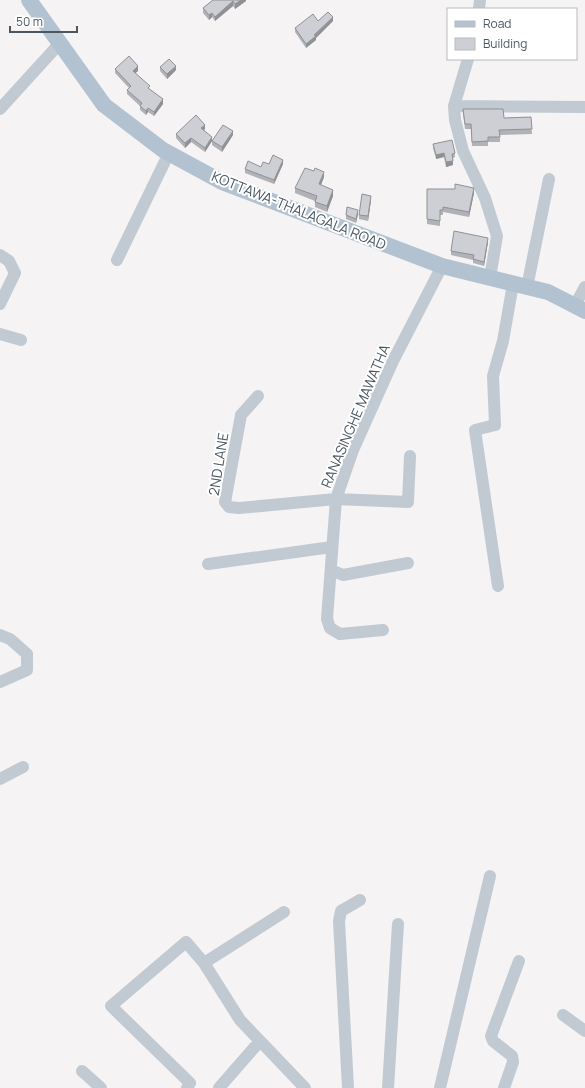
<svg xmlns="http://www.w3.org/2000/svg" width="585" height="1088" font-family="Manrope,sans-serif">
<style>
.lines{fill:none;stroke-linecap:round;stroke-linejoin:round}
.minor{stroke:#c1cad2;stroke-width:12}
.major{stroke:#b3c2d1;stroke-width:16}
.wall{fill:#b0b2b7}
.shaded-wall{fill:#909195}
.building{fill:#cdcfd5;stroke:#909195}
.labels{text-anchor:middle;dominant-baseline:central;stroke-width:4;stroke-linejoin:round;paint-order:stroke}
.street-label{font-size:14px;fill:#4a5661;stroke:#fff}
</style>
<rect width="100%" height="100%" fill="#f5f3f3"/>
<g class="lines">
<!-- minor -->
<path class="minor" d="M 479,9 L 480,0
M 468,59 L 454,106 L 455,120 L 463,151 L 485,198 L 497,236 L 490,278
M 454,106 L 585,107
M 0,109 L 60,43
M 0,255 L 9,261 L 15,273 L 0,304
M 117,260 L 169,153
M 527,287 L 549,179
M 574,307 L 585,287
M 0,334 L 21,340
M 258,396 L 241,415 L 225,502 L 229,507 L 239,508 L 336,499 L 408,502 L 410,456
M 208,564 L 332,547
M 331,570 L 343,575 L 408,563
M 498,586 L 475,430 L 495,425 L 493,376 L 503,341 L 513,284
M 383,630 L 340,634 L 330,628 L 327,619 L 336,499 L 353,450 L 393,361 L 442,266
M 0,635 L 10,639 L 27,654 L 27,670 L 0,682
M 0,779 L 23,767
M 284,912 L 204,963 L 240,1020 L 305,1088
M 563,1015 L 585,1031
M 82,1071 L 101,1088
M 187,1088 L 190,1083 L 111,1006 L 186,942 L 204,963
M 219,1088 L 260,1041
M 348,1088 L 339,921 L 341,911 L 360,900
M 388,1088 L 398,924
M 440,1088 L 490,876
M 504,1088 L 513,1062 L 512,1056 L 493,1041 L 491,1036 L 519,961"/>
<!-- major -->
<path class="major" d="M 29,0 L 104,105 L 163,150 L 222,182 L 442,266 L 548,292 L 585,311"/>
</g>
<!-- wall -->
<path class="wall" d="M 213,0 L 246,0 L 246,1 L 235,9 L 233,6 L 215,21 L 212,17 L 209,20 L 203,13 L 203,8 Z
M 318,21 L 333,21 L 316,38 L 316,40 L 306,48 L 295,32 L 295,28 Z
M 160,67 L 176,70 L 167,79 L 160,71 Z
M 115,69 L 138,71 L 135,73 L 163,104 L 154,116 L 148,112 L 146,115 L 140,110 L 140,106 L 127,94 L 127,90 L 129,88 L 115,73 Z
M 463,109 L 504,118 L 531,117 L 532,134 L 500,135 L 500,142 L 488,142 L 488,146 L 472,146 L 471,129 L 465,129 L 463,114 Z
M 205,129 L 204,130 L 212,141 L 205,152 L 191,142 L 185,148 L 176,138 L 176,134 Z
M 233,135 L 222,152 L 212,145 L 212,141 Z
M 433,144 L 455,153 L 455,157 L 453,158 L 453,165 L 446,167 L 444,157 L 436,159 L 433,148 Z
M 269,164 L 283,164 L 274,184 L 245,173 L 245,169 L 261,167 Z
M 324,177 L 321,185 L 333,196 L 327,212 L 315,207 L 315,201 L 295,193 L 295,188 Z
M 427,189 L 474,193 L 469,217 L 443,212 L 443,215 L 440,215 L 440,226 L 427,224 Z
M 371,200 L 368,221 L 359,219 L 359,215 Z
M 358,214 L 356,223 L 346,219 L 346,215 Z
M 488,242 L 484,266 L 473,263 L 473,260 L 451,255 L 451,251 Z"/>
<!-- shaded-wall -->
<path class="shaded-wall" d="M 241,0 L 246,0 L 246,1 L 235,9 L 235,4 Z
M 233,1 L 233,6 L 215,21 L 215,17 Z
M 212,13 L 212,17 L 209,20 L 209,15 Z
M 333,17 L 333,21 L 316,38 L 316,40 L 306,48 L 306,44 Z
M 138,66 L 138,71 L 133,75 L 133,71 Z
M 176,66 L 176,70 L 167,79 L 167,74 Z
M 163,99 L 163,104 L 154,116 L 154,112 Z
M 148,108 L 148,112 L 146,115 L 146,111 Z
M 205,125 L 205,129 L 201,133 L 201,128 Z
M 233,131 L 233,135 L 222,152 L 222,147 Z
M 212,137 L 212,141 L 205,152 L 205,148 Z
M 191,138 L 191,142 L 185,148 L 185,143 Z
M 444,153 L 444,157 L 436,159 L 436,155 Z
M 283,160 L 283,164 L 274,184 L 274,180 Z
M 453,161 L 453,165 L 446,167 L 446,162 Z
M 324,172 L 324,177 L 319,190 L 319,184 Z
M 474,188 L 474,193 L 469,217 L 469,212 Z
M 333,190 L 333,196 L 327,212 L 327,206 Z
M 371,196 L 371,200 L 368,221 L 368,216 Z
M 358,210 L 358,214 L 356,223 L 356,219 Z
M 488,238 L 488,242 L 484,266 L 484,262 Z"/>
<!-- building -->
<path class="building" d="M 213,0 L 241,0 L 235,4 L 233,1 L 215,17 L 212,13 L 209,15 L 203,8 Z
M 328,12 L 333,17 L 314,35 L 316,36 L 306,44 L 295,28 L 313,14 L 318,21 Z
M 129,56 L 138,66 L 133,71 L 150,86 L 148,88 L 163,99 L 154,112 L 148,108 L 146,111 L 140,106 L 142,103 L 127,90 L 131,86 L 115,69 Z
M 169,59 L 176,66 L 167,74 L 160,67 Z
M 463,109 L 503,109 L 504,118 L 531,117 L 532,129 L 499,130 L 500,137 L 488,137 L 488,141 L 472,142 L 471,124 L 465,124 Z
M 196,115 L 205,125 L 201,128 L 212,137 L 205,148 L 191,138 L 185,143 L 176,134 Z
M 223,125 L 233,131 L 222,147 L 212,141 Z
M 452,140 L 455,153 L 452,154 L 453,161 L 446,162 L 444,153 L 436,155 L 433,144 Z
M 273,155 L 283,160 L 274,180 L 245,169 L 248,161 L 261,167 L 263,162 L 269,164 Z
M 305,168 L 314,171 L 315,168 L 324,172 L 319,184 L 333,190 L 327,206 L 315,202 L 317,196 L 295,188 Z
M 455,184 L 474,188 L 469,212 L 443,207 L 443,210 L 440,210 L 440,221 L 427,219 L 427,189 L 455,189 Z
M 362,194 L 371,196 L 368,216 L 359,215 Z
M 347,207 L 358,210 L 356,219 L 346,215 Z
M 454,231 L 488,238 L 484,262 L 473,259 L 474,255 L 451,251 Z"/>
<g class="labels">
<!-- street labels -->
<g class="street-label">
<text transform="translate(299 210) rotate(22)">KOTTAWA-THALAGALA ROAD</text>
<text transform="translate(355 416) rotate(-67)">RANASINGHE MAWATHA</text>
<text transform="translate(218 464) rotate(-81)">2ND LANE</text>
</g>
</g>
<!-- legend -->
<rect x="447" y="8" width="130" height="52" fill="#ffffff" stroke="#b7bbc0"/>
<rect x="455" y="21" width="20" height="6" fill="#b3c2d1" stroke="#b7bbc0"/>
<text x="483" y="28" font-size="12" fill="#4a5661">Road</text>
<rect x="455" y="38" width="20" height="12" fill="#cdcfd5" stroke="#b7bbc0"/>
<text x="483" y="48" font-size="12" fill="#4a5661">Building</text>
<!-- scale -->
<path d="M10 26v6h67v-6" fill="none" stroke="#4a5661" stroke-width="2"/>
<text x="16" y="26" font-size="12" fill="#4a5661" stroke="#ffffff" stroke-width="3" paint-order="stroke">50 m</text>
</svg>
